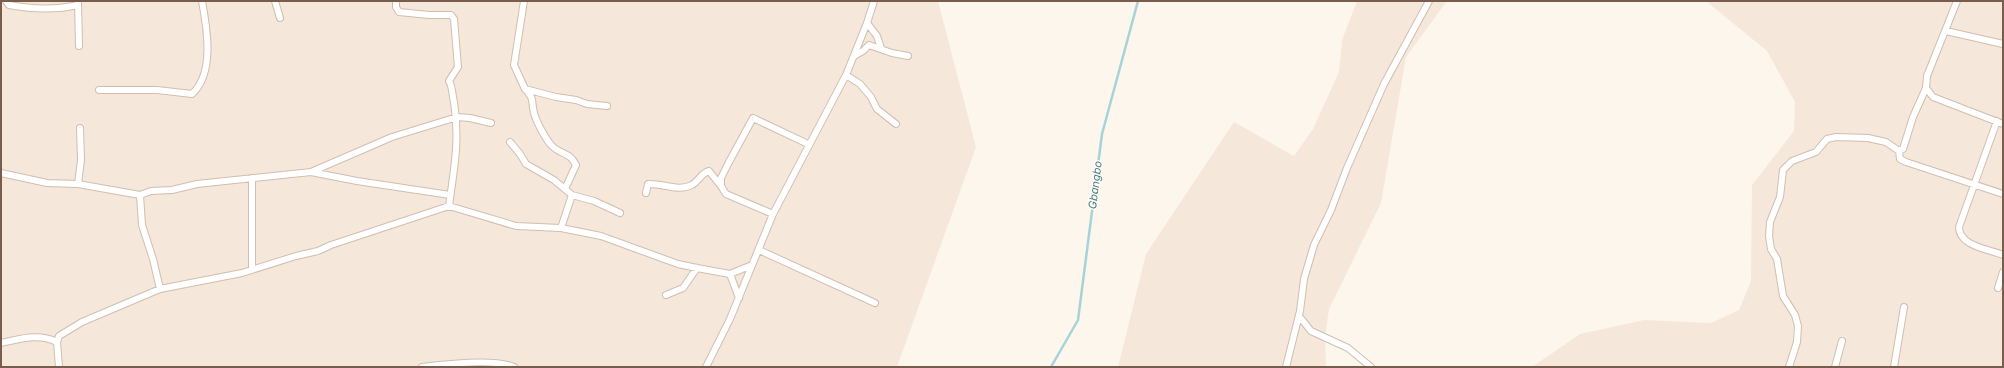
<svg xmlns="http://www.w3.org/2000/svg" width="2004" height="368" font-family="Inter,sans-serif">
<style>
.residential{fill:#f5e8da}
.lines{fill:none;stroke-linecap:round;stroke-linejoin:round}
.stream{stroke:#a5d3da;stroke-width:2.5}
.minor-casing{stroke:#d1beb0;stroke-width:8}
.minor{stroke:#fff;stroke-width:6}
.labels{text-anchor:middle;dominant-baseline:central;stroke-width:3;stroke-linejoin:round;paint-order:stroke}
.water-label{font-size:11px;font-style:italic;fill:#437c86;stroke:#fffaf3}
</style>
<rect width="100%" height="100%" fill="#fdf6ec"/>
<!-- residential -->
<path class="residential" d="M 1,1 L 938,1 L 976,147 L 897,367 L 1,367 Z
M 1357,1 L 1447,1 L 1406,57 L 1381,203 L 1329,309 L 1325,337 L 1326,367 L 1118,367 L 1146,254 L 1234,122 L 1294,156 L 1313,129 L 1339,72 L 1342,40 Z
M 1706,1 L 2003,1 L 2003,367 L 1532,367 L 1580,334 L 1644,320 L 1711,323 L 1739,310 L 1751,281 L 1752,185 L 1794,131 L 1795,102 L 1767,51 Z"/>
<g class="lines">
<!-- stream -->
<path class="stream" d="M 1051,367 L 1078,320 L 1102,134 L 1138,1"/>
<!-- minor casing -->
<g class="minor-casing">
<path id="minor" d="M 6,1 L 9,5 C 31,9 56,10 78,5
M 275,1 L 280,18
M 396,1 L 396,7 L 399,12 L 429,15 L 451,15 L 454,19 L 458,67 L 449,81 C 453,88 452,95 454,102 C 460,141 454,168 449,206
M 524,1 L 514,65 L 525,89 L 556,97 L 576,100 L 587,104 L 607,106
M 1957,1 L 1927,76 L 1926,88 L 1933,97 L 2003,124
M 78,2 L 79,46
M 867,23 L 877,36 L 881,48
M 1946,31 L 2003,44
M 854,56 L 863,51 L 869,45 L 892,53 L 908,56
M 846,75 L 860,84 L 871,97 L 877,109 L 896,124
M 99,90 L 157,90 L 192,94 C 215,73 207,28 202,1
M 526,90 C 535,100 531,101 534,113 C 536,121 546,140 552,146 C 561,155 570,152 576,165 L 565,189
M 1997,121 L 1959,227 C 1959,246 1988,249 2003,255
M 510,142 L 520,154 L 526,164 L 554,180 L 572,195 L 594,201 L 620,213
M 1899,151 L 1900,159 L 1906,162 L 2003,194
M 311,172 L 392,137 L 457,117 L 470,118 L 491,123
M 1,173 L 47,183 L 78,184 L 140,195 L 151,191 L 172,190 L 197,184 L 311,172 L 357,181 L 450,195
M 252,178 L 252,269
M 78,184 L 81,160 L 80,128
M 646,193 L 648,184 C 662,183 678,192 692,185 C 699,181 701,173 709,171 L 721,186
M 140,195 L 142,225 L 153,259 L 160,289
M 773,214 L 726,194 L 721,186 L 721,178 L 729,162 L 753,118 L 808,144
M 561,228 L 572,195
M 759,250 L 875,303
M 730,274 L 739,298
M 1998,288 L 2003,272
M 666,295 L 683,288 L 697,268
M 1299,316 L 1311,331 L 1348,348 L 1371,367
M 1,343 C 21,339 38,333 57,342
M 59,367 L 57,342 L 59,336 L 82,322 L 160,289 L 242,273 L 296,256 L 318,251 L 331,245 L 449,206 L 516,226 L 561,228 L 601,236 L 678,264 L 697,268 L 730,274 L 752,265
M 422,367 C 445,364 494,358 514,367
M 706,367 L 730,319 L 773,214 L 846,75 L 867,23 L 874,1
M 1286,367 L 1300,311 L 1304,279 L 1314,245 L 1331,210 L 1347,168 L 1384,84 L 1429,1
M 1789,367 L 1797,342 L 1798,326 L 1795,315 L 1783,296 L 1777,259 L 1771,249 L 1769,236 L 1770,222 L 1780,197 L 1783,170 L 1792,161 L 1816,152 L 1827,139 L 1836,137 L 1868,138 L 1886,142 L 1899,151 L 1903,149 L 1913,117 L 1926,88
M 1835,367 L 1842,341
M 1894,367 L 1904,307"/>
</g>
<!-- minor -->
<use href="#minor" class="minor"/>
</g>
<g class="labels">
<!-- water labels -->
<g class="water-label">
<text transform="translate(1095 185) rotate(-83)">Gbangbo</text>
</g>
</g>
<!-- border -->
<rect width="2004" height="368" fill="none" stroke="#7a5c4d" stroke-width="4"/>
</svg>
